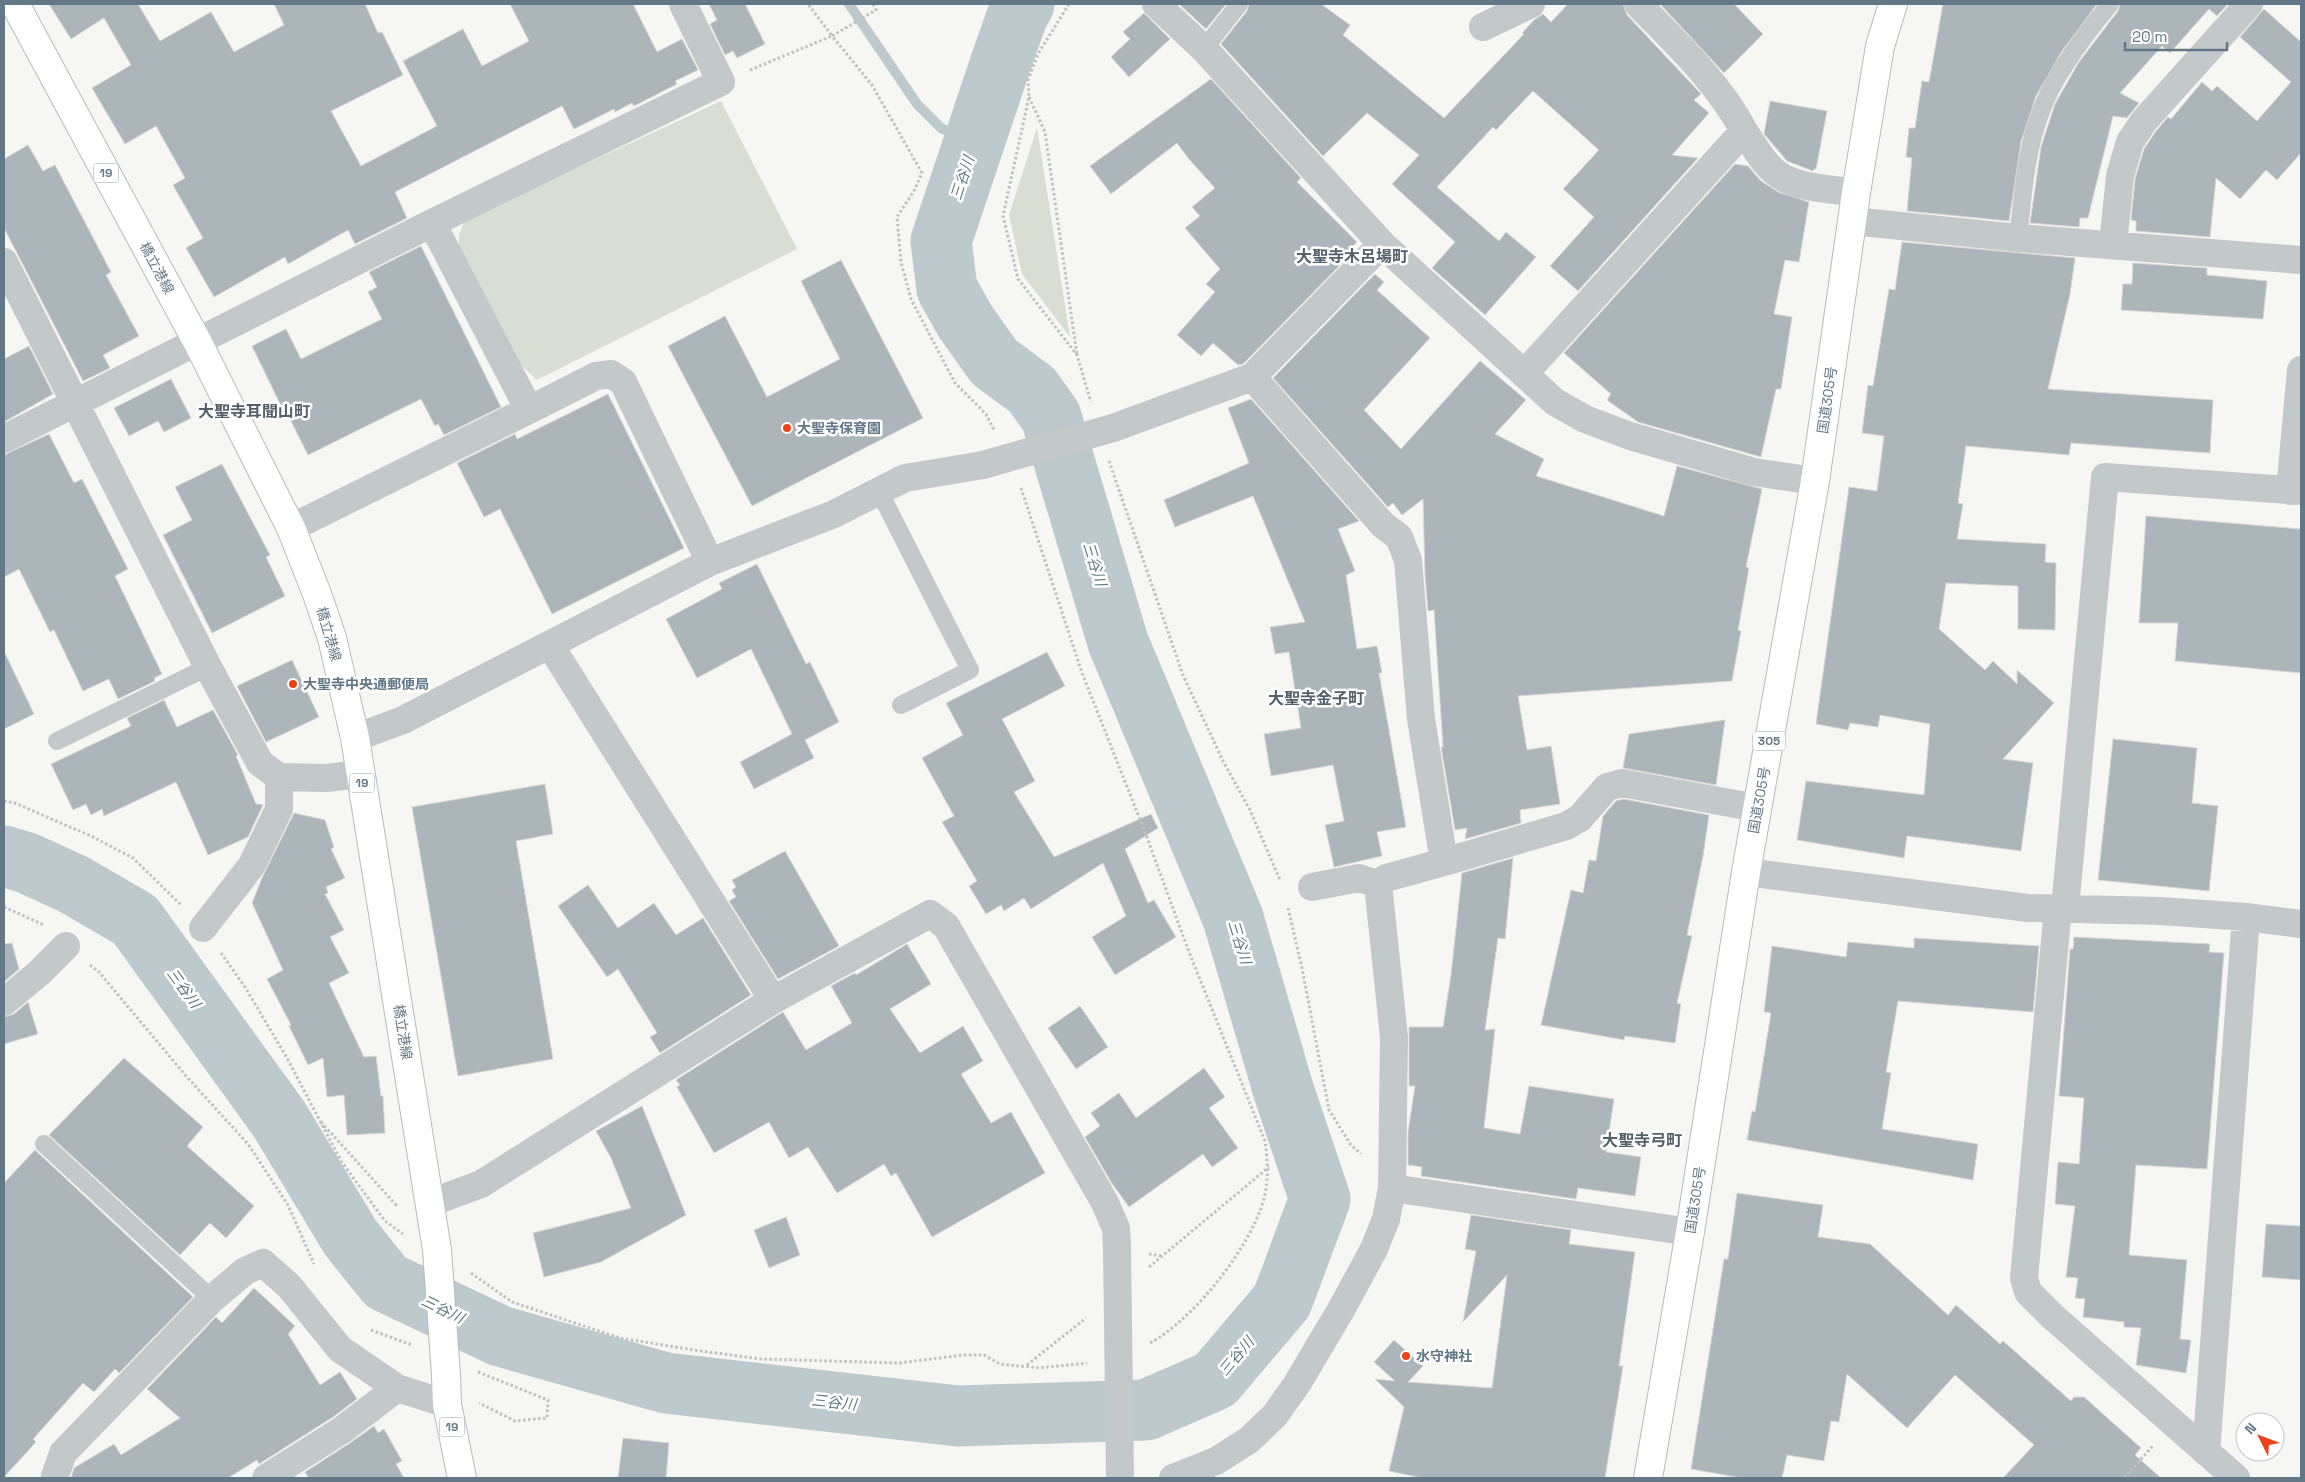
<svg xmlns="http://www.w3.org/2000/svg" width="2305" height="1482" font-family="'Space Grotesk','Noto Sans JP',sans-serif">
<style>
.green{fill:#d8ded3}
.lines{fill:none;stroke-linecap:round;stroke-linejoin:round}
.stream{stroke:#bdc9cd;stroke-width:10}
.river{stroke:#bdc9cd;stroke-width:61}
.building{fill:#acb5ba;stroke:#d8d8d5}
.primary-casing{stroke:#b6bbbe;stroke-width:30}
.trunk-casing{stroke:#b7bbbe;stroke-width:30}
.path{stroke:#bfc1c3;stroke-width:3;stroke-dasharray:2.5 2.5;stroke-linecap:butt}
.service{stroke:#c3c8cb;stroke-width:18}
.minor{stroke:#c3c8cb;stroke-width:28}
.primary{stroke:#fff;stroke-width:28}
.trunk{stroke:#fff;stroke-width:28}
.primary-bridge-casing{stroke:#b6bbbe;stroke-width:30;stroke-linecap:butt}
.minor-bridge{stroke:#c3c8cb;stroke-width:28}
.primary-bridge{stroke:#fff;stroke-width:28}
.poi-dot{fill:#ed421c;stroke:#fff;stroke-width:2}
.labels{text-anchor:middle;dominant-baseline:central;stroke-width:5;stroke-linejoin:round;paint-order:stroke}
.shield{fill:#fff;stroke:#92a0aa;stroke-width:1}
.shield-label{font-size:12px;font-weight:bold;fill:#637886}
.street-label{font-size:14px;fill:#637886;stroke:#fff}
.poi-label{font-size:14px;font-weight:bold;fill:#637886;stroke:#fff;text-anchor:start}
.water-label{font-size:15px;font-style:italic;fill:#5f7b82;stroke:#fff}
.quarter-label{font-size:16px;font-weight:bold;fill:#52616a;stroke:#fff}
</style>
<rect width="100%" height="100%" fill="#f6f6f2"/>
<!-- green -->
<path class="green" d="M 721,101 L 797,249 L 537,380 L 522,366 L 459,249 L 459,235 L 465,220 Z
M 1037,128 L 1070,337 L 1022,274 L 1009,215 Z"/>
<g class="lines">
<!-- stream -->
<path class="stream" d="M 849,4 L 917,104 L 941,128 L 973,144"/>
<!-- river -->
<path class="river" d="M 4,856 L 27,863 L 73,884 L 135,920 L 279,1119 L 350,1237 L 386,1282 L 500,1336 L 666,1383 L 958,1416 L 1146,1410 L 1215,1380 L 1282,1301 L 1320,1199 L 1283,1089 L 1233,918 L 1118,642 L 1051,417 L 1032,390 L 994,362 L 965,321 L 947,289 L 941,241 L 1000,65 L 1018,14 L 1024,4"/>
</g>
<!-- building -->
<path class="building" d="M 49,4 L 138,4 L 160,41 L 211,12 L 234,52 L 284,25 L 274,4 L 365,4 L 378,33 L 382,32 L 403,75 L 331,111 L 361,166 L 437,126 L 403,61 L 463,29 L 482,66 L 529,41 L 510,4 L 633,4 L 657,52 L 682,39 L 698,70 L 675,81 L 677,84 L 634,106 L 632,103 L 615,112 L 614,109 L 574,129 L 562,106 L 395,192 L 407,218 L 355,244 L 348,230 L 288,264 L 285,257 L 214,297 L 186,248 L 203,238 L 173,185 L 185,178 L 156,126 L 125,144 L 92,88 L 131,65 L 104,18 L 71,39 Z
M 709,4 L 745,4 L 765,44 L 737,58 L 733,51 L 725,55 L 710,24 L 717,20 Z
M 1179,4 L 1226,4 L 1206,29 Z
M 1249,4 L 1321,4 L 1350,25 L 1343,35 L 1444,118 L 1524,34 L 1522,33 L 1534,20 L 1543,14 L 1551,22 L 1568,4 L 1623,4 L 1627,15 L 1701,94 L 1694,100 L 1709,113 L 1672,155 L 1698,158 L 1578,291 L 1550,266 L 1594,217 L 1563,189 L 1599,150 L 1533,91 L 1496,130 L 1493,127 L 1437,187 L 1499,241 L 1506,232 L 1536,257 L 1485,315 L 1432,268 L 1455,242 L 1392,184 L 1419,155 L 1367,113 L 1323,156 L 1221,44 L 1247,11 Z
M 1660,4 L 1734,4 L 1763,34 L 1724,73 Z
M 1943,4 L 2097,4 L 2062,51 L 2036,96 L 2021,142 L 2009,221 L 1907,211 L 1912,158 L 1906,157 L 1909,128 L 1915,128 L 1922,81 L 1929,82 Z
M 2120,4 L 2228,4 L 2217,16 L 2209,9 L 2170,53 L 2162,46 L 2120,93 L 2139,103 L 2127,118 L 2113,116 L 2088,218 L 2080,218 L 2079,227 L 2030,223 L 2041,147 L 2055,104 L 2079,62 L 2118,11 Z
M 2264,9 L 2301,42 L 2301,153 L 2277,180 L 2266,170 L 2240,199 L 2216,178 L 2210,237 L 2136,231 L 2136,221 L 2131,220 L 2135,179 L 2144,149 L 2156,131 L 2168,117 L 2171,119 L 2202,82 L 2212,91 L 2217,86 L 2257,121 L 2291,82 L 2240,37 Z
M 1144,13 L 1170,39 L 1129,77 L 1111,57 L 1130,39 L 1123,32 Z
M 1211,79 L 1301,178 L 1297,182 L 1357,242 L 1349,251 L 1352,253 L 1243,364 L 1238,365 L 1213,343 L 1201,356 L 1177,335 L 1215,292 L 1206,284 L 1220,269 L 1185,228 L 1200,216 L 1192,207 L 1215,188 L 1188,158 L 1177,143 L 1111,194 L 1090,166 Z
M 1770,101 L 1827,111 L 1816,169 L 1814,169 L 1813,171 L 1787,161 L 1764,134 Z
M 28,145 L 43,171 L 55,165 L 111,272 L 106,275 L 139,336 L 103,355 L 110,368 L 83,381 L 4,228 L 4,159 Z
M 1735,164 L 1748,166 L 1761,181 L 1778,192 L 1809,202 L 1799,262 L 1785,260 L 1774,314 L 1792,317 L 1781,389 L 1776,389 L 1761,457 L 1638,422 L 1607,400 L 1611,394 L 1564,353 Z
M 1902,242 L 2075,258 L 2070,294 L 2048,389 L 2213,400 L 2210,453 L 2071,443 L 2069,455 L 1966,446 L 1958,503 L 1963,504 L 1957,539 L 2046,544 L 2045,562 L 2056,563 L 2055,630 L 2018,629 L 2018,586 L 1946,583 L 1939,629 L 1985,670 L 1993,661 L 2017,684 L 2017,670 L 2054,703 L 2003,759 L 2033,763 L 2021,851 L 1907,836 L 1904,858 L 1797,840 L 1806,781 L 1924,795 L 1930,724 L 1880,715 L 1878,727 L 1850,723 L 1848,730 L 1816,724 L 1849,487 L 1877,491 L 1884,436 L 1862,433 L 1868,385 L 1873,386 L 1889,289 L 1895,290 Z
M 421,246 L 501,407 L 444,435 L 438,424 L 435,426 L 421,399 L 308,455 L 286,411 L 284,412 L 252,346 L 286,329 L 301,359 L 382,319 L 368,292 L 377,287 L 369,272 Z
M 841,260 L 923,418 L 752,506 L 668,346 L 725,316 L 767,397 L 840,359 L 801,281 Z
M 2133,263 L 2207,268 L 2207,275 L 2267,281 L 2263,319 L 2121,310 L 2123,284 L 2132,284 Z
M 1375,274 L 1384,282 L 1377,290 L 1430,338 L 1364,410 L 1401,449 L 1480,361 L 1526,400 L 1495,434 L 1544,459 L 1536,476 L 1664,516 L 1677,466 L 1762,489 L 1746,567 L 1749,568 L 1738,630 L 1741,631 L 1732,681 L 1518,696 L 1527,750 L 1551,746 L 1560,804 L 1520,810 L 1521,823 L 1465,839 L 1467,828 L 1455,830 L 1441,747 L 1443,747 L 1434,610 L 1428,611 L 1425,575 L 1423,499 L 1402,515 L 1393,503 L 1388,507 L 1273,378 Z
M 29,346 L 53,394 L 4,422 L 4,359 Z
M 171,379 L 191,418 L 164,432 L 158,421 L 129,436 L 114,408 Z
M 608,394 L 684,548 L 552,614 L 500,509 L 484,517 L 457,463 L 515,434 L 517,439 Z
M 1251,399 L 1359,521 L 1338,529 L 1355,571 L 1346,575 L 1357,649 L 1377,646 L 1382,673 L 1379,673 L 1406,827 L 1377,832 L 1382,856 L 1334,867 L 1325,825 L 1344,821 L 1333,765 L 1271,776 L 1264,734 L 1301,728 L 1289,652 L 1275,654 L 1270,627 L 1305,622 L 1253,496 L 1175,527 L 1164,500 L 1249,463 L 1228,408 Z
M 49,434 L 74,483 L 82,479 L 128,569 L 115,576 L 162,674 L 154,678 L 155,681 L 118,699 L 109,679 L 83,691 L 54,630 L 50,632 L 19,569 L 4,577 L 4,455 Z
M 222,464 L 270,555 L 266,557 L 285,596 L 212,633 L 163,535 L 192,520 L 175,487 Z
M 2146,516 L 2301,529 L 2301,673 L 2175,661 L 2178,623 L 2139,623 Z
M 757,564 L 806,664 L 810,662 L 839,722 L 805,740 L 814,758 L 754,789 L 740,762 L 792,734 L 751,649 L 697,678 L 666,619 L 722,589 L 719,583 Z
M 4,651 L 34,714 L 4,729 Z
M 1047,652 L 1065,686 L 1002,719 L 1035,781 L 1014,792 L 1054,857 L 1151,814 L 1158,828 L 1125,849 L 1148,903 L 1154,900 L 1176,937 L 1115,975 L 1092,937 L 1126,916 L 1103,863 L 1031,909 L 1024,898 L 1004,911 L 1001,905 L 986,914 L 969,886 L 977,881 L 942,822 L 954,816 L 922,758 L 963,735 L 946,703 Z
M 292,660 L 319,717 L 266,742 L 237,686 Z
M 164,700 L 177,727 L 213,710 L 238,755 L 236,756 L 256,804 L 263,805 L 248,837 L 208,855 L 176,782 L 104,816 L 102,809 L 91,815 L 86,804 L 73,810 L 51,764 L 131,726 L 127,718 Z
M 1725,720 L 1716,785 L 1623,768 L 1629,734 Z
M 2113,739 L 2197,748 L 2192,803 L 2218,806 L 2209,891 L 2098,880 Z
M 545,784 L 553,834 L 516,841 L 553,1059 L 458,1076 L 412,807 Z
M 1623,799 L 1709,815 L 1703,856 L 1687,935 L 1692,936 L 1677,1003 L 1681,1004 L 1675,1043 L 1625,1036 L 1624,1040 L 1541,1025 L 1571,890 L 1583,893 L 1589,860 L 1596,861 L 1603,816 L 1616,801 Z
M 294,813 L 325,820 L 334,847 L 331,849 L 345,878 L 326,887 L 328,893 L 325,894 L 344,930 L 330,937 L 349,973 L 329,983 L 364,1057 L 376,1056 L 381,1096 L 383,1096 L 385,1133 L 347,1135 L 344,1095 L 327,1097 L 323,1058 L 308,1065 L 289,1026 L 291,1025 L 267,979 L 283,970 L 252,903 L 262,878 Z
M 785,851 L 839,946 L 778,979 L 729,901 L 736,897 L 732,890 L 736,887 L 732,880 Z
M 1513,858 L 1505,939 L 1498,938 L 1485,1030 L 1495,1029 L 1484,1128 L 1520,1134 L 1529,1086 L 1614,1099 L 1606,1152 L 1641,1157 L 1635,1196 L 1578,1188 L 1576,1199 L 1421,1176 L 1422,1167 L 1408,1165 L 1408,1132 L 1415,1086 L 1409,1086 L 1409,1027 L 1443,1027 L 1451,975 L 1462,873 Z
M 588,885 L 618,928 L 654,903 L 676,935 L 703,918 L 751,995 L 660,1053 L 650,1037 L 657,1033 L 618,969 L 607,977 L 558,906 Z
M 2074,937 L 2210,944 L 2209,952 L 2224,953 L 2207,1169 L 2136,1165 L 2129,1255 L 2187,1260 L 2180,1339 L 2191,1340 L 2186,1373 L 2136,1365 L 2141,1328 L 2124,1327 L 2124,1322 L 2083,1317 L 2085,1299 L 2075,1298 L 2078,1278 L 2066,1277 L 2075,1206 L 2055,1204 L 2058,1162 L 2079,1164 L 2084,1098 L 2059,1096 L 2070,949 L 2073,949 Z
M 1914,938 L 2039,946 L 2033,1012 L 1898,1001 L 1886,1072 L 1891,1073 L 1882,1129 L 1978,1144 L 1973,1180 L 1747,1140 L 1752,1111 L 1755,1112 L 1771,1013 L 1764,1012 L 1772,946 L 1846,957 L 1848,942 L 1914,948 Z
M 12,943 L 19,969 L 4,982 L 4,944 Z
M 907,944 L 931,984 L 890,1009 L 920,1053 L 963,1026 L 983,1061 L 961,1074 L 991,1123 L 1011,1112 L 1045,1173 L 932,1237 L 896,1173 L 891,1176 L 884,1164 L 837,1193 L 808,1147 L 789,1158 L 769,1122 L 714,1153 L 677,1087 L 680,1085 L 676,1080 L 783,1012 L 806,1050 L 852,1023 L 831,986 L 855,973 L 856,975 Z
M 28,1002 L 38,1034 L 4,1044 L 4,1017 L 14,1014 Z
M 1080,1006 L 1108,1047 L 1076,1069 L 1048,1028 Z
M 124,1058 L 203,1127 L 187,1146 L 254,1206 L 226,1238 L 210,1223 L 180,1255 L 49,1135 Z
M 1204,1068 L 1225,1097 L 1209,1108 L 1238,1148 L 1212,1167 L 1203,1154 L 1129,1207 L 1111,1182 L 1085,1137 L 1100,1126 L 1091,1113 L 1119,1093 L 1136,1118 Z
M 642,1106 L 686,1215 L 601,1262 L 544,1277 L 533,1233 L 631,1208 L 611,1158 L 596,1131 Z
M 35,1150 L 193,1297 L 119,1373 L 115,1369 L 94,1392 L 83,1383 L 33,1439 L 36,1442 L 4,1477 L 4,1183 Z
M 1737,1193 L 1823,1205 L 1818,1237 L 1870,1244 L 1948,1315 L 1956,1305 L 2000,1344 L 2003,1341 L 2071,1401 L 2074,1397 L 2084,1397 L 2141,1448 L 2135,1455 L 2161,1478 L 2003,1478 L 2034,1445 L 1955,1375 L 1907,1428 L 1847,1374 L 1839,1422 L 1831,1421 L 1824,1461 L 1787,1455 L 1782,1478 L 1742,1478 L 1691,1469 L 1724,1259 L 1728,1259 Z
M 1471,1215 L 1571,1230 L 1569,1244 L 1635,1252 L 1619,1366 L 1623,1366 L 1605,1478 L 1422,1478 L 1389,1471 L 1404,1407 L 1375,1379 L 1395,1381 L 1374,1362 L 1394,1340 L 1423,1366 L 1408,1382 L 1492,1388 L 1507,1275 L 1463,1322 L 1476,1251 L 1465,1249 Z
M 786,1217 L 800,1255 L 769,1268 L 754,1230 Z
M 2266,1224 L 2301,1226 L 2301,1280 L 2262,1277 Z
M 254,1288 L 295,1326 L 288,1334 L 320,1385 L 340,1372 L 357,1399 L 333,1417 L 259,1464 L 257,1460 L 228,1478 L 71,1478 L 74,1468 L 114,1444 L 121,1455 L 180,1418 L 147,1389 L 216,1317 L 222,1323 Z
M 374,1426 L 378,1433 L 384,1429 L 402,1461 L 396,1464 L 404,1478 L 309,1478 L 305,1472 L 350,1443 Z
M 623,1438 L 669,1443 L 666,1478 L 618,1478 Z"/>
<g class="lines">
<!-- primary casing -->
<g class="primary-casing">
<path id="primary" d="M 15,4 L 198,343 L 291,528 L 317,594 L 332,638 L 355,738 L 437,1250
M 446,1375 L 447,1404 L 462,1478"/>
</g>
<!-- trunk casing -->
<g class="trunk-casing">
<path id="trunk" d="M 1648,1478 L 1690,1232 L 1746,872 L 1815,481 L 1856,193 L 1880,46 L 1893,4"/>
</g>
<!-- path -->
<path class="path" d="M 873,4 L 876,10 L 832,36 L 872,85 L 922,173 L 914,191 L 897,217 L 901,262 L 911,299 L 955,383 L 986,414 L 994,430
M 1069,4 L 1038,54 L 1028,80 L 1029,97 L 1003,216 L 1018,279 L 1077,355 L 1091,402
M 750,70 L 832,36 L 808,4
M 1029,97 L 1045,132 L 1077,355
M 1109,461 L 1183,675 L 1223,761 L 1250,810 L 1280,880
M 1021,488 L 1082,673 L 1145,832 L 1189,952 L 1265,1141 C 1268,1162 1269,1181 1263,1202 C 1249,1249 1193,1320 1150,1343
M 4,801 L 15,803 L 93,837 L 133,858 L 181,905
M 4,907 L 44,925
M 1288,908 L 1302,968 L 1329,1110 L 1351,1145 L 1361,1154
M 221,953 L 245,987 L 287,1058 L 341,1161 L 385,1221 L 403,1234
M 90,965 L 99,972 L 186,1076 L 248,1144 L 288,1205 L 314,1264
M 321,1122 L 397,1206
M 1149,1254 L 1162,1256
M 1149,1267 L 1269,1167
M 471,1273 L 512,1302 L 620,1338 L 694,1350 L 760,1359 L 899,1363 L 963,1355 L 984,1355 L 1000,1364 L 1040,1368 L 1087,1363
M 371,1330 L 412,1345
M 1027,1365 L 1086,1318
M 478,1372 L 548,1400 L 547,1418 L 515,1421 L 479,1403
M 2124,1478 L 2153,1446"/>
<!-- service -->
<path class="service" d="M 1204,49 L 1239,4
M 2018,238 C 2023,197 2025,154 2040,114 C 2052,78 2086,33 2110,4
M 879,491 L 970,670 L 901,705
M 57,741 L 208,667
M 44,1144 L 212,1299"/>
<!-- minor -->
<path class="minor" d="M 1156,4 L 1204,49 L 1382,244 L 1555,402 L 1585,419 L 1630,436 L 1754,472 L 1815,481
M 1638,4 C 1675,42 1719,83 1744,131
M 1483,27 L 1531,4
M 1852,221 L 2018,238 L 2301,260
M 432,223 L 529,410 L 596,376 L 611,374 L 623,382 L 710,562
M 2113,245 L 2120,176 L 2130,142 L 2144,121 L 2249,4
M 4,262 L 208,667 L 260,763 L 279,777 L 326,778 L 360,774
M 1524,374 L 1744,131 C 1754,146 1766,169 1784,178 C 1805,189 1833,189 1856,193
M 1113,428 L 1252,377 L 1382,244
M 4,439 L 432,223 L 721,82 L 683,4
M 2290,491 L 2301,370
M 291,528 L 529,410
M 550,645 L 773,1000
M 355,738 L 403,720 L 710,562 L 834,514 L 905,478 L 983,465
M 1444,862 L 1566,826 L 1580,818 L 1607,787 L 1622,783 L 1757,808
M 1746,872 L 2028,908 L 2161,911 L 2246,917 L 2301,924
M 1312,887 L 1359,878 L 1378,884
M 2058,908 L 2024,1278 L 2028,1292 L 2052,1316 L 2236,1478
M 2065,908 L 2105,477 L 2301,491
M 203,928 L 252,865 L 279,809 L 279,777
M 4,1002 L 39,973 L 66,946
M 1392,1188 L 1690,1232
M 430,1203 L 481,1184 L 773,1000 L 930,914 L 946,926 L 1104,1201 L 1116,1228 L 1117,1247
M 2206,1452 L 2246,917
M 55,1476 L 63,1453 L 212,1299 L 245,1271 L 263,1263 L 289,1286 L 340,1349 L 397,1388
M 266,1478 L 342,1430 L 397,1388 L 447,1404
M 1173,1478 L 1216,1461 L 1249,1440 L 1275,1415 L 1297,1384 L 1342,1308 L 1374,1249 L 1386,1219 L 1392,1188 L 1394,1037 L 1378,884 L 1386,878 L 1444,862 L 1421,719 L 1408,560 L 1399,537 L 1383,525 L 1252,377"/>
<!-- primary -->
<use href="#primary" class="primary"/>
<!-- trunk -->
<use href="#trunk" class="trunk"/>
<!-- primary-bridge casing -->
<g class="primary-bridge-casing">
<path id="primary-bridge" d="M 437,1250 L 446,1375"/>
</g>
<!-- minor-bridge -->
<path class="minor-bridge" d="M 983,465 L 1113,428
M 1117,1247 L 1120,1477"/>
<!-- primary-bridge -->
<use href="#primary-bridge" class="primary-bridge"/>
</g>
<!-- markers -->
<g class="poi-dot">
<circle cx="787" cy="428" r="5"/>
<circle cx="293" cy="684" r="5"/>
<circle cx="1406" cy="1356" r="5"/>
</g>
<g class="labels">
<!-- shield labels -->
<g class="shield">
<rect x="93.5" y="163.5" width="25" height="19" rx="4"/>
<rect x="1753" y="731.5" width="32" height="19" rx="4"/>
<rect x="349.5" y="773.5" width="25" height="19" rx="4"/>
<rect x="439.5" y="1417.5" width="25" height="19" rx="4"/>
</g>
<g class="shield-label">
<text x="106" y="173">19</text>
<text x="1769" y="741">305</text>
<text x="362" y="783">19</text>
<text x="452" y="1427">19</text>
</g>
<!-- street labels -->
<g class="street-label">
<text transform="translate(157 268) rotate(62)">橋立港線</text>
<text transform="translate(1827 400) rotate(-82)">国道305号</text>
<text transform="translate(329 634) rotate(74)">橋立港線</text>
<text transform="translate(1759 800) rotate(-80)">国道305号</text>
<text transform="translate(403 1032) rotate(81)">橋立港線</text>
<text transform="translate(1695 1200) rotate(-81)">国道305号</text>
</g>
<!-- poi labels -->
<g class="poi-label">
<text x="797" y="428">大聖寺保育園</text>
<text x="303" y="684">大聖寺中央通郵便局</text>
<text x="1416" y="1356">水守神社</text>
</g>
<!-- water labels -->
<g class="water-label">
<text transform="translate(962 178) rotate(-72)">三谷川</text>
<text transform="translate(1095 564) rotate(73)">三谷川</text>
<text transform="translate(1240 942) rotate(73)">三谷川</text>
<text transform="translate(184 988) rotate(54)">三谷川</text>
<text transform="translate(443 1309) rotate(26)">三谷川</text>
<text transform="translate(1236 1356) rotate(-50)">三谷川</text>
<text transform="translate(834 1402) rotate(6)">三谷川</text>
</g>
<!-- quarter labels -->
<g class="quarter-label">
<text x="1352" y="256">大聖寺木呂場町</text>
<text x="254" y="411">大聖寺耳聞山町</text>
<text x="1316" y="698">大聖寺金子町</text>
<text x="1642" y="1140">大聖寺弓町</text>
</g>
</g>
<!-- border -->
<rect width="2305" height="1482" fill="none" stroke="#637886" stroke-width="10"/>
<!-- north arrow -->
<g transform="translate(2260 1437) rotate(312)"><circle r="24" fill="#ffffff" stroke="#c1c9cf"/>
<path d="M0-4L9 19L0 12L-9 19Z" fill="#ed421c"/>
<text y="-8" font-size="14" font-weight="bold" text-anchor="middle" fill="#637886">N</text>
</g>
<!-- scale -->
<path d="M2125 42v8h102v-8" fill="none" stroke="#637886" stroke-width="2.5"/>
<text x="2132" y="42" font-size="15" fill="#637886" stroke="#ffffff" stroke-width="4" paint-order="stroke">20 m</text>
</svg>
